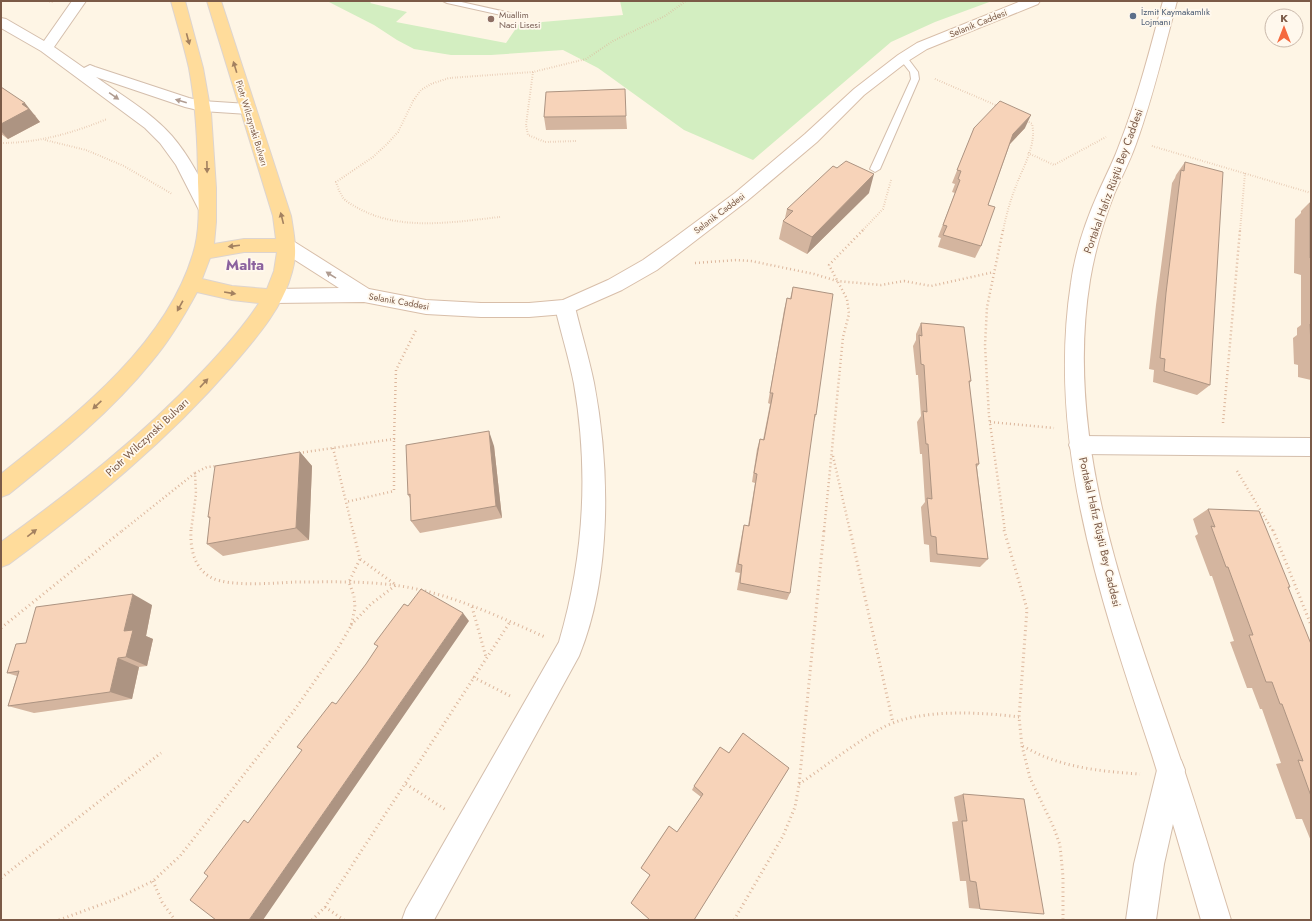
<svg xmlns="http://www.w3.org/2000/svg" width="1312" height="921" font-family="Jost,sans-serif">
<style>
.green{fill:#d3eec1}
.lines{fill:none;stroke-linecap:round;stroke-linejoin:round}
.lane-casing{stroke:#d4beac;stroke-width:2}
.street-casing{stroke:#d4beac;stroke-width:2}
.secondary-casing{stroke:#d8bea9;stroke-width:2}
.primary-casing{stroke:#ddd4cf;stroke-width:2}
.path-far2{stroke:#dcb69c;stroke-width:2;stroke-dasharray:0.5 2;stroke-linecap:butt}
.path-far1{stroke:#dcb69c;stroke-width:2.5;stroke-dasharray:1 3;stroke-linecap:butt}
.path{stroke:#dcb69c;stroke-width:3;stroke-dasharray:1 3.5;stroke-linecap:butt}
.lane{fill:#fff;fill-rule:evenodd}
.street{fill:#fff;fill-rule:evenodd}
.secondary{fill:#fff;fill-rule:evenodd}
.primary{fill:#ffdc9b;fill-rule:evenodd}
.wall{fill:#d4b59f}
.shaded-wall{fill:#ad9482}
.building{fill:#f7d3b9;stroke:#ad9482}
.oneway{fill:#a38160}
.oneway2{fill:#b09c91}
.service-dot{fill:#5c6f8a;stroke:#fff8ed;stroke-width:1.5}
.education-dot{fill:#8d6e63;stroke:#fff8ed;stroke-width:1.5}
.labels{text-anchor:middle;dominant-baseline:central;stroke-width:3.5;stroke-linejoin:round;paint-order:stroke}
.far-service-label{font-size:9px;fill:#4e5e75;stroke:#fff8ed;text-anchor:start}
.far-education-label{font-size:9px;fill:#785e54;stroke:#fff8ed;text-anchor:start}
.far-street-label{font-size:9px;fill:#7b5a47;stroke:#fff8ed}
.street-label{font-size:11px;fill:#7b5a47;stroke:#fff8ed}
.district-label{font-size:15px;font-weight:bold;fill:#8b629e;stroke:#fff8ed}
</style>
<rect width="100%" height="100%" fill="#fef5e5"/>
<!-- green -->
<path class="green" d="M 327,1 L 372,1 L 370,3 L 407,12 L 396,22 L 506,43 L 519,24 L 623,15 L 620,1 L 992,1 L 935,22 L 891,42 L 753,160 L 684,130 L 598,68 L 563,50 L 491,55 L 451,55 L 414,49 L 397,40 L 374,25 Z"/>
<g class="lines">
<!-- lane casing -->
<g class="lane-casing">
<path id="lane" d="M 443,1 L 457,1 L 515,14 L 519,16 L 515,18 L 447,3 Z
M 900,56 L 906,56 L 918,72 L 919,79 L 880,169 L 875,172 L 870,169 L 911,79 L 910,72 L 899,58 Z"/>
</g>
<!-- street casing -->
<g class="street-casing">
<path id="street" d="M 72,1 L 86,1 L 54,47 L 84,68 L 90,65 L 95,67 L 189,98 L 202,101 L 248,104 L 254,106 L 256,109 L 254,112 L 248,114 L 202,111 L 185,107 L 96,77 C 121,95 151,112 172,136 C 191,158 203,184 216,210 L 213,214 L 207,216 L 201,214 L 176,165 L 160,143 L 145,128 L 41,51 L 1,28 L 1,18 L 6,19 L 44,41 Z
M 565,300 L 572,302 L 575,307 C 581,332 589,358 594,383 C 610,467 612,576 579,656 L 434,920 L 402,920 L 406,909 L 559,642 C 584,557 589,471 574,384 C 569,358 561,333 555,307 L 558,302 Z
M 1080,436 L 1311,438 L 1311,456 L 1080,454 L 1072,452 L 1069,445 L 1072,438 Z
M 1171,756 L 1181,760 L 1185,770 L 1164,864 L 1156,920 L 1126,920 L 1134,864 L 1157,770 L 1161,760 Z"/>
</g>
<!-- secondary casing -->
<g class="secondary-casing">
<path id="secondary" d="M 1021,1 L 1040,1 L 1038,4 L 927,49 L 908,61 L 864,95 L 817,142 L 747,201 L 682,251 L 657,270 L 622,290 L 572,312 L 565,314 L 529,317 L 481,317 L 426,314 L 364,302 L 273,303 L 266,301 L 263,296 L 266,291 L 273,289 L 339,288 L 281,251 L 278,246 L 281,241 L 287,240 L 293,241 L 369,289 L 426,300 L 481,303 L 529,303 L 563,300 L 608,280 L 643,260 L 670,241 L 735,193 L 805,134 L 854,89 L 898,55 L 917,43 Z
M 1163,1 L 1177,1 C 1164,49 1153,97 1136,144 C 1130,161 1122,176 1115,192 C 1104,220 1095,250 1090,280 C 1064,439 1125,598 1176,746 C 1196,804 1213,862 1231,920 L 1201,920 C 1185,865 1169,809 1152,755 C 1102,603 1046,445 1071,283 C 1075,252 1086,220 1099,191 C 1106,175 1114,160 1120,143 C 1138,97 1150,49 1163,1 Z"/>
</g>
<!-- primary casing -->
<g class="primary-casing">
<path id="primary" d="M 171,1 L 185,1 L 203,68 L 211,113 L 216,188 L 216,222 L 214,244 L 244,239 L 276,239 L 273,216 L 207,1 L 221,1 L 291,216 C 294,235 298,253 292,272 C 283,308 256,338 232,366 C 167,441 90,504 9,564 L 1,567 L 1,542 C 72,491 141,437 201,373 C 222,351 243,328 259,303 L 232,300 L 197,292 C 184,316 170,340 152,361 C 111,412 60,453 9,494 L 1,497 L 1,474 C 74,416 165,347 193,254 C 200,232 199,206 198,182 C 198,144 196,106 189,68 C 184,46 177,23 171,1 ZM 244,252 L 277,252 L 274,271 L 267,289 L 232,286 L 202,279 L 210,258 Z"/>
</g>
<!-- path-far2 -->
<path class="path-far2" d="M 47,1 L 53,2
M 533,72 L 526,125 L 528,135 L 545,142 L 576,141
M 935,79 L 998,106
M 45,140 L 86,150 L 124,166 L 172,194
M 1,143 C 38,143 73,133 107,119
M 1152,146 L 1311,193
M 1028,153 L 1054,165 L 1106,137
M 500,217 C 453,222 399,232 356,207 C 352,205 347,202 344,199 C 340,194 338,188 336,182 L 373,157 L 387,144 L 398,132 L 413,101 L 421,90 L 431,84 L 449,78 L 533,72 L 586,59 L 613,41 L 665,16 L 686,1
M 862,231 L 883,209 L 891,180
M 1003,231 C 1006,216 1010,201 1016,186 C 1023,167 1037,144 1032,124 L 1026,120
M 1240,231 L 1245,173"/>
<!-- path-far1 -->
<path class="path-far1" d="M 1003,230 L 987,307 L 985,345 L 989,416 L 1005,531
M 695,263 L 737,260 L 751,261 L 814,274 L 837,281 L 881,285 L 904,281 L 931,286 L 994,272
M 990,422 L 1054,428
M 1223,423 L 1240,230
M 333,448 L 346,502
M 299,453 L 394,439 L 396,370 L 417,328
M 833,456 L 850,531
M 1237,471 L 1273,531
M 195,473 L 207,467 L 217,466
M 122,531 L 195,473 L 196,494 L 191,531
M 353,531 L 346,502 L 394,491 L 394,439
M 824,531 L 843,337 L 849,314 L 847,299 L 829,265 L 863,230"/>
<!-- path -->
<path class="path" d="M 191,530 C 190,548 194,569 212,578 C 231,587 274,583 296,582 C 325,582 355,581 384,584 C 441,589 493,614 545,637
M 850,530 L 893,723
M 1004,530 L 1027,609 L 1019,717 L 1022,746 C 1031,750 1039,755 1048,758 C 1077,769 1109,772 1140,774
M 1273,530 L 1311,625
M 472,607 L 486,657
M 351,625 L 371,604 L 396,585 L 360,559
M 1,628 L 123,530
M 473,677 L 510,696
M 1022,746 L 1030,778 L 1054,828 L 1060,845 L 1063,877 L 1063,920
M 406,784 L 446,810
M 799,784 C 826,766 852,745 880,729 C 916,708 980,712 1019,717
M 1,878 L 161,753
M 153,881 L 162,902 L 175,920
M 325,907 L 344,920
M 59,920 L 116,899 L 153,881 L 180,856 L 293,712 L 338,648 L 351,626 L 355,608 L 354,596 L 349,582 L 360,559 L 353,530
M 312,920 L 325,907 L 510,622
M 734,920 L 783,836 L 795,807 L 799,785 L 824,530"/>
<!-- lane -->
<use href="#lane" class="lane"/>
<!-- street -->
<use href="#street" class="street"/>
<!-- secondary -->
<use href="#secondary" class="secondary"/>
<!-- primary -->
<use href="#primary" class="primary"/>
</g>
<!-- wall -->
<path class="wall" d="M 1,87 L 36,116 L 35,116 L 40,122 L 8,139 L 1,134 Z
M 626,116 L 627,129 L 546,130 L 544,117 Z
M 974,128 L 1025,128 L 1010,144 L 988,205 L 981,246 L 975,258 L 938,247 L 941,238 L 938,237 L 955,193 L 952,192 L 955,184 L 952,183 Z
M 1185,162 L 1210,385 L 1197,395 L 1153,382 L 1154,370 L 1149,369 L 1156,305 L 1172,183 L 1175,178 L 1176,175 Z
M 869,193 L 807,254 L 779,239 L 783,221 L 785,218 L 787,209 Z
M 1311,201 L 1311,380 L 1298,377 L 1298,365 L 1294,364 L 1293,338 L 1297,335 L 1297,328 L 1301,325 L 1301,275 L 1294,273 L 1295,219 L 1301,213 L 1301,211 Z
M 793,287 L 816,415 L 813,424 L 790,593 L 787,600 L 737,590 L 740,573 L 735,572 L 742,534 L 744,525 L 748,526 L 755,483 L 752,482 L 757,449 L 760,439 L 763,440 L 770,404 L 768,403 L 784,310 L 787,298 L 790,299 Z
M 921,323 L 971,381 L 969,384 L 979,464 L 977,467 L 988,559 L 980,567 L 930,562 L 929,545 L 924,544 L 921,507 L 925,502 L 922,454 L 920,454 L 917,422 L 921,416 L 918,375 L 916,375 L 913,346 L 916,340 L 916,334 Z
M 494,446 L 502,518 L 420,533 L 411,521 L 410,498 L 408,495 Z
M 300,452 L 312,466 L 309,540 L 223,556 L 207,544 L 210,519 L 208,517 Z
M 1208,509 L 1290,587 L 1288,588 L 1311,644 L 1311,841 L 1302,819 L 1296,819 L 1276,764 L 1281,763 L 1262,709 L 1260,709 L 1252,688 L 1247,688 L 1230,642 L 1234,641 L 1212,576 L 1210,576 L 1195,536 L 1198,534 L 1193,519 Z
M 152,605 L 146,636 L 153,639 L 147,666 L 139,667 L 132,699 L 34,713 L 8,706 L 17,676 L 7,673 L 26,643 Z
M 743,733 L 789,768 L 694,920 L 650,920 L 631,903 L 650,875 L 641,868 L 669,826 L 677,832 L 701,797 L 692,790 L 694,786 L 720,747 L 729,753 Z
M 963,794 L 980,909 L 969,908 L 966,881 L 960,881 L 952,822 L 958,821 L 954,797 Z"/>
<!-- shaded-wall -->
<path class="shaded-wall" d="M 25,103 L 40,122 L 8,139 L 1,131 L 1,124 L 22,104 Z
M 1031,115 L 1025,128 L 1007,147 L 1013,134 Z
M 874,174 L 869,193 L 807,254 L 812,237 Z
M 489,431 L 494,446 L 502,518 L 496,506 Z
M 300,452 L 312,466 L 309,540 L 296,528 Z
M 133,594 L 152,605 L 146,636 L 153,639 L 147,666 L 126,657 L 124,631 Z
M 463,613 L 469,621 L 263,920 L 249,920 Z
M 118,658 L 139,667 L 132,699 L 110,692 Z"/>
<!-- building -->
<path class="building" d="M 1,87 L 25,103 L 22,104 L 29,109 L 1,124 Z
M 625,89 L 626,116 L 544,117 L 546,92 Z
M 1000,101 L 1031,115 L 1013,134 L 988,205 L 995,207 L 981,246 L 943,235 L 947,226 L 943,225 L 960,180 L 958,179 L 961,171 L 957,170 L 974,128 Z
M 846,161 L 874,174 L 812,237 L 783,221 L 793,211 L 787,209 L 833,166 L 837,168 Z
M 1185,162 L 1223,172 L 1210,385 L 1164,371 L 1165,359 L 1160,358 L 1166,293 L 1181,170 L 1184,171 Z
M 1310,203 L 1311,203 L 1311,258 L 1310,258 Z
M 793,287 L 833,294 L 816,415 L 815,414 L 790,593 L 740,583 L 742,565 L 738,564 L 744,525 L 749,526 L 757,474 L 754,473 L 760,439 L 764,440 L 773,393 L 770,393 L 787,298 L 791,299 Z
M 921,323 L 964,327 L 971,381 L 969,381 L 979,464 L 976,464 L 988,559 L 937,554 L 936,537 L 931,536 L 927,498 L 932,499 L 928,444 L 926,444 L 923,411 L 927,412 L 924,365 L 921,364 L 919,335 L 922,336 Z
M 1310,324 L 1311,324 L 1311,346 Z
M 489,431 L 496,506 L 411,521 L 410,494 L 408,495 L 406,445 Z
M 300,452 L 296,528 L 207,544 L 210,517 L 208,517 L 215,466 Z
M 1208,509 L 1259,511 L 1290,587 L 1288,587 L 1311,644 L 1311,796 L 1298,760 L 1303,761 L 1282,704 L 1280,704 L 1272,682 L 1266,682 L 1249,635 L 1253,635 L 1228,567 L 1226,567 L 1211,526 L 1215,527 Z
M 421,589 L 463,613 L 249,920 L 216,920 L 190,900 L 208,876 L 204,873 L 244,820 L 248,823 L 273,789 L 302,750 L 297,747 L 332,702 L 336,704 L 366,664 L 378,646 L 374,644 L 404,604 L 408,606 Z
M 133,594 L 124,631 L 133,630 L 126,657 L 118,658 L 110,692 L 8,706 L 19,671 L 7,673 L 16,644 L 26,643 L 36,607 Z
M 743,733 L 789,768 L 694,920 L 650,920 L 631,903 L 650,875 L 641,868 L 669,826 L 677,832 L 703,794 L 694,786 L 720,747 L 729,753 Z
M 963,794 L 1024,799 L 1044,914 L 980,909 L 976,882 L 970,881 L 962,821 L 967,821 Z"/>
<!-- one-way arrows -->
<defs><path id="oneway-solid" d="M-6-.8H1V-3.2L6.5 0L1 3.2V.8H-6Z"/></defs>
<g class="oneway">
<use href="#oneway-solid" transform="translate(188 39) rotate(75)"/>
<use href="#oneway-solid" transform="translate(235 67) rotate(-107)"/>
<use href="#oneway-solid" transform="translate(207 167) rotate(89)"/>
<use href="#oneway-solid" transform="translate(282 218) rotate(-104)"/>
<use href="#oneway-solid" transform="translate(234 246) rotate(173)"/>
<use href="#oneway-solid" transform="translate(230 293) rotate(9)"/>
<use href="#oneway-solid" transform="translate(180 306) rotate(119)"/>
<use href="#oneway-solid" transform="translate(204 383) rotate(-47)"/>
<use href="#oneway-solid" transform="translate(97 405) rotate(137)"/>
<use href="#oneway-solid" transform="translate(32 533) rotate(-38)"/>
</g>
<g class="oneway2">
<use href="#oneway-solid" transform="translate(114 96) rotate(35)"/>
<use href="#oneway-solid" transform="translate(181 101) rotate(-164)"/>
<use href="#oneway-solid" transform="translate(331 275) rotate(-148)"/>
</g>
<!-- markers -->
<circle class="service-dot" cx="1133" cy="16" r="4"/>
<circle class="education-dot" cx="491" cy="19" r="4"/>
<g class="labels">
<!-- far-service labels -->
<g class="far-service-label">
<text x="1141" y="11">İzmit Kaymakamlık<tspan x="1141" dy="10">Lojmanı</tspan></text>
</g>
<!-- far-education labels -->
<g class="far-education-label">
<text x="499" y="14">Muallim<tspan x="499" dy="10">Naci Lisesi</tspan></text>
</g>
<!-- far-street labels -->
<g class="far-street-label">
<text transform="translate(978 23) rotate(-22)">Selanik Caddesi</text>
<text transform="translate(252 123) rotate(73)">Piotr Wilczynski Bulvarı</text>
<text transform="translate(719 213) rotate(-37)">Selanik Caddesi</text>
<text transform="translate(399 301) rotate(10)">Selanik Caddesi</text>
</g>
<!-- street labels -->
<g class="street-label">
<text transform="translate(1113 181) rotate(-70)">Portakal Hafız Rüştü Bey Caddesi</text>
<text transform="translate(147 437) rotate(-43)">Piotr Wilczynski Bulvarı</text>
<text transform="translate(1100 532) rotate(77)">Portakal Hafız Rüştü Bey Caddesi</text>
</g>
<!-- district labels -->
<g class="district-label">
<text x="245" y="265">Malta</text>
</g>
</g>
<!-- border -->
<rect width="1312" height="921" fill="none" stroke="#7b5a47" stroke-width="4"/>
<!-- north arrow -->
<g transform="translate(1284 28)"><circle r="19" fill="#fff8ed" stroke="#cab9ab"/>
<path d="M0-3L7 15L0 10L-7 15Z" fill="#f5693e"/>
<text y="-6" font-size="11" font-weight="bold" text-anchor="middle" fill="#7b5a47">K</text>
</g>
</svg>
